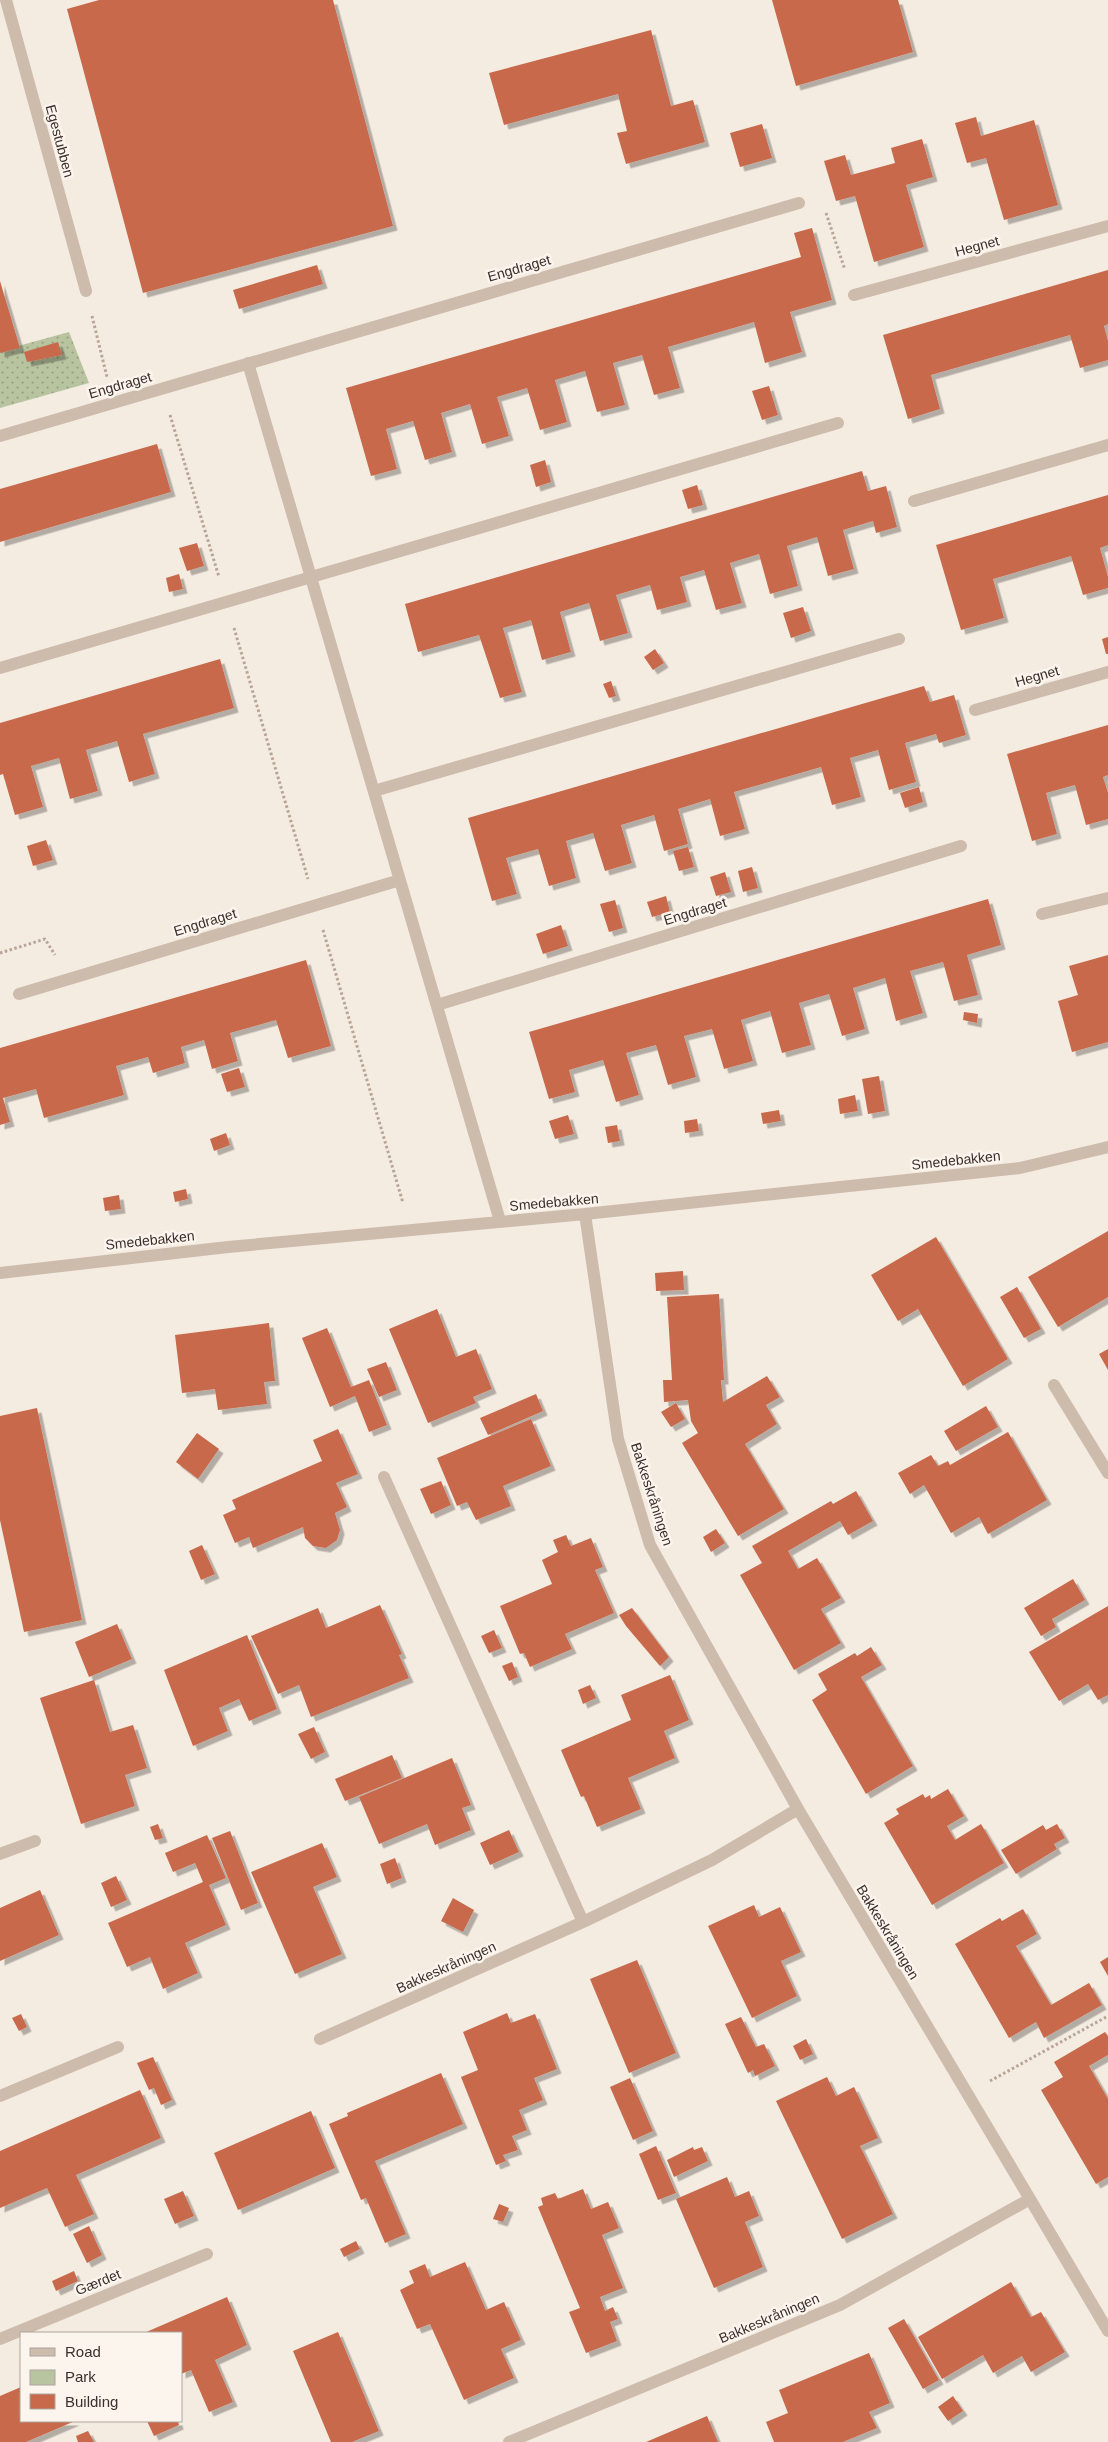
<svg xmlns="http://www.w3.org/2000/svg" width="1108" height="2442" font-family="Helvetica,sans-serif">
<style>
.green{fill:url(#green-dots)}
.building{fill:#c8694b;filter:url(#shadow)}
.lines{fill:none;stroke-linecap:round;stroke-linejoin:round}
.path{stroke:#b9a596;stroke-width:3;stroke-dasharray:2.5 2.5;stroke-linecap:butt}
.minor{stroke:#cdbbac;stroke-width:12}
.labels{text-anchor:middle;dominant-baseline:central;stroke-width:5;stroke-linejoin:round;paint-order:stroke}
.street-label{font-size:14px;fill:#3b302b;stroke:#fbf5ee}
</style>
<defs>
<pattern id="green-dots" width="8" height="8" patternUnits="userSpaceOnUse" patternTransform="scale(1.25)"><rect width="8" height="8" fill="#b8c4a0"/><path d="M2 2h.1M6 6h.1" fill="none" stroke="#97a083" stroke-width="1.8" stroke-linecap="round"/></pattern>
<filter id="shadow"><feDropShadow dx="4.5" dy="4.5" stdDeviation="0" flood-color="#0004"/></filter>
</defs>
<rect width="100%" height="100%" fill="#f4ebe1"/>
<!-- green -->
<path class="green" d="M 69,332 L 89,383 L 0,408 L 0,351 Z"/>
<!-- building -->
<path class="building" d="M 99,0 L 333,0 L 393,226 L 143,293 L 67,9 Z
M 772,0 L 898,0 L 913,52 L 796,86 Z
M 651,30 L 671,106 L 693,100 L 705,142 L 626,164 L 617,133 L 627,131 L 618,94 L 504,125 L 489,73 Z
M 976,117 L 981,136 L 1034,120 L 1058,205 L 1004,220 L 986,158 L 967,163 L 955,123 Z
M 762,124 L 772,158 L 740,167 L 730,133 Z
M 922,139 L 933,177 L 906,185 L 924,247 L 874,262 L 855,196 L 836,201 L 824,161 L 845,155 L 851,175 L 895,163 L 891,148 Z
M 812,228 L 832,300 L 790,312 L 802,352 L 765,363 L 754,322 L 668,347 L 680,388 L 654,395 L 642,355 L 613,363 L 625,405 L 597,412 L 585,371 L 555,380 L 567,422 L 540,430 L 527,388 L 497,397 L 509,436 L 482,444 L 470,404 L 441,413 L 452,452 L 425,460 L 413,421 L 386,429 L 397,469 L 371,476 L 346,388 L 801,257 L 794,233 Z
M 317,265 L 323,284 L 239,309 L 233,290 Z
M 1108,270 L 1108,324 L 1104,326 L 1108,341 L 1108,360 L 1080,368 L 1070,335 L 931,375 L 940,409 L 908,419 L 883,335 Z
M 0,281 L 20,348 L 0,353 Z
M 58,342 L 62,355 L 27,362 L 24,352 Z
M 769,386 L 778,415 L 762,420 L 752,391 Z
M 157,444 L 171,492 L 0,542 L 0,489 Z
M 545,460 L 551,482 L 536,487 L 530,465 Z
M 862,471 L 868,491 L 886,486 L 897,527 L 876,533 L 873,521 L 843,530 L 854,569 L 828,576 L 817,537 L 787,546 L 798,586 L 770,594 L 759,554 L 730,563 L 742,603 L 716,610 L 704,570 L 680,577 L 687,602 L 657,610 L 650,585 L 616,595 L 628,633 L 600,641 L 589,603 L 560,612 L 571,652 L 542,660 L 531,620 L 503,628 L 522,692 L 500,698 L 479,635 L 418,652 L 405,604 Z
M 697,485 L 703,505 L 688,509 L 682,490 Z
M 1108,495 L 1108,545 L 1100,548 L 1108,577 L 1108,588 L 1083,595 L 1071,556 L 993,579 L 1004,618 L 961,630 L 936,545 Z
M 197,543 L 204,566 L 187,571 L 179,548 Z
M 179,574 L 183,589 L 169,592 L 166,578 Z
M 803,607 L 811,631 L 791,638 L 783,613 Z
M 1108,637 L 1108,654 L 1106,654 L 1102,639 Z
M 655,649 L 664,663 L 653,670 L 644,657 Z
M 220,659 L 234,708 L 143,734 L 155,774 L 129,782 L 117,741 L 86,750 L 98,791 L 70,799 L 59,758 L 31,766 L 43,807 L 15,815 L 3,774 L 0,775 L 0,723 Z
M 611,681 L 616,696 L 609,698 L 603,684 Z
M 924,686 L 930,702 L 954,695 L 966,735 L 939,743 L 936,734 L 905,743 L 916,782 L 889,790 L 878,750 L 850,758 L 861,797 L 832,805 L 821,767 L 734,792 L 745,829 L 720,836 L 710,799 L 678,809 L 688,844 L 664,851 L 654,815 L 621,825 L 632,863 L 605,871 L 593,833 L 566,841 L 576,878 L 549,886 L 538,849 L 506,858 L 517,894 L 492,901 L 468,818 Z
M 1108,725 L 1108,775 L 1103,777 L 1108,793 L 1108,819 L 1086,825 L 1075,785 L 1046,793 L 1057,834 L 1032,841 L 1007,754 Z
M 919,787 L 923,802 L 905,808 L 900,793 Z
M 46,840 L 53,860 L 33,866 L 27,846 Z
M 688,847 L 694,867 L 679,871 L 673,851 Z
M 752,867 L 758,888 L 743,892 L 738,871 Z
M 725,872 L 731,892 L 716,896 L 710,877 Z
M 666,896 L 670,912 L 652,917 L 647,902 Z
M 988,899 L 1001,945 L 967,955 L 978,995 L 954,1001 L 943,962 L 910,971 L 923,1013 L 896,1021 L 885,978 L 853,988 L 865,1029 L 842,1036 L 829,994 L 799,1003 L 811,1045 L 782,1053 L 770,1011 L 741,1020 L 753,1061 L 724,1069 L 712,1029 L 684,1036 L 696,1077 L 668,1085 L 656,1045 L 626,1053 L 639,1095 L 616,1102 L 603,1060 L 569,1070 L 575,1092 L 549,1099 L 529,1032 Z
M 615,900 L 623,928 L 609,932 L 600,904 Z
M 561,925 L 568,946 L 543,954 L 536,934 Z
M 1108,955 L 1108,1042 L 1072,1052 L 1058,1001 L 1078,995 L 1069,966 Z
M 306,960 L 331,1046 L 288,1058 L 276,1020 L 230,1033 L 238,1061 L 212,1069 L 204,1040 L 181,1047 L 185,1063 L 153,1073 L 148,1057 L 116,1066 L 124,1095 L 44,1118 L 36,1089 L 3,1098 L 10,1122 L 0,1125 L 0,1048 Z
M 964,1012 L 978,1014 L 977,1023 L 963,1020 Z
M 239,1068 L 245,1087 L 227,1092 L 221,1074 Z
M 879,1076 L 885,1111 L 868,1114 L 862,1079 Z
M 855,1095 L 858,1111 L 840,1114 L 838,1099 Z
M 779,1110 L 781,1121 L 763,1124 L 761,1113 Z
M 568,1115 L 574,1134 L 555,1139 L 549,1121 Z
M 697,1119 L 699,1131 L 685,1133 L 684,1121 Z
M 617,1125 L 620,1141 L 608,1143 L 605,1127 Z
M 226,1133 L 230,1145 L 214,1151 L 210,1139 Z
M 186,1189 L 188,1199 L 175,1202 L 173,1192 Z
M 119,1195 L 121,1209 L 105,1211 L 103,1198 Z
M 1108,1231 L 1108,1297 L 1058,1327 L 1028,1277 Z
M 936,1237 L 1008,1359 L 963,1386 L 918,1309 L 898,1321 L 871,1275 Z
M 683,1271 L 684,1290 L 656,1291 L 655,1273 Z
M 1017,1287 L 1041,1329 L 1024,1338 L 1000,1297 Z
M 719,1294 L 724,1380 L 721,1380 L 723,1402 L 767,1376 L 780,1397 L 766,1405 L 777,1424 L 745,1444 L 784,1509 L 738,1536 L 682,1443 L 698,1433 L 691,1421 L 688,1400 L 664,1402 L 663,1380 L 672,1380 L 667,1297 Z
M 437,1309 L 456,1357 L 476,1349 L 492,1389 L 473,1397 L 476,1403 L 428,1423 L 389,1329 Z
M 269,1323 L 275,1381 L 264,1382 L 267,1404 L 218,1410 L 215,1389 L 182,1393 L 175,1335 Z
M 327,1328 L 351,1387 L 369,1380 L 387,1425 L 369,1432 L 355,1396 L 330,1407 L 302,1338 Z
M 1108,1349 L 1108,1370 L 1099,1354 Z
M 386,1362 L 397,1390 L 379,1397 L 367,1369 Z
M 536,1394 L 543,1411 L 488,1435 L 480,1418 Z
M 676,1403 L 685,1419 L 671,1427 L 661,1412 Z
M 986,1406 L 998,1427 L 956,1451 L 944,1431 Z
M 37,1408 L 82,1620 L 24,1632 L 0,1520 L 0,1416 Z
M 531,1419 L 551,1466 L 503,1486 L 511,1506 L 476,1520 L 467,1502 L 457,1506 L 437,1458 Z
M 338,1429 L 358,1474 L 336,1483 L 347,1507 L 335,1513 L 340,1530 L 337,1540 L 326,1548 L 313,1546 L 305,1538 L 303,1527 L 253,1548 L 249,1537 L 235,1543 L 223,1515 L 236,1509 L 232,1500 L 322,1461 L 313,1440 Z
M 1008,1432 L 1047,1500 L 988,1534 L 979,1517 L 951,1533 L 924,1485 L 910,1494 L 898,1473 L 931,1455 L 938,1466 L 948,1461 L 950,1465 Z
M 197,1433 L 219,1449 L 198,1479 L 176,1462 Z
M 441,1481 L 451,1505 L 431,1514 L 420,1489 Z
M 856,1491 L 873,1521 L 848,1535 L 840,1521 L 788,1551 L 798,1569 L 817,1558 L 841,1598 L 821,1609 L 841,1643 L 794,1670 L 740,1575 L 762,1563 L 752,1546 L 831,1501 L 833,1504 Z
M 716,1529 L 725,1543 L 711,1552 L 703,1537 Z
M 566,1535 L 571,1546 L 591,1538 L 603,1567 L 595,1570 L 614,1613 L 565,1634 L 572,1649 L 530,1667 L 524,1653 L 520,1654 L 500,1606 L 552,1584 L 542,1560 L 558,1552 L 553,1540 Z
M 202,1545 L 215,1574 L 201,1580 L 189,1551 Z
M 1073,1579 L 1085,1600 L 1052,1619 L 1056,1627 L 1041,1636 L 1024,1608 Z
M 380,1605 L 402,1654 L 399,1655 L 409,1678 L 311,1717 L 299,1685 L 278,1694 L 251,1636 L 318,1608 L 326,1628 Z
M 1108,1606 L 1108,1695 L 1098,1700 L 1088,1684 L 1059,1701 L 1029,1652 Z
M 632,1608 L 669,1657 L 660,1666 L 626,1626 L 619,1615 Z
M 117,1624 L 132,1659 L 89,1677 L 75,1642 Z
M 494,1630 L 502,1648 L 489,1653 L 481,1636 Z
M 247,1635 L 277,1709 L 249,1721 L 239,1699 L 219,1708 L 228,1731 L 193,1746 L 164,1670 Z
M 871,1647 L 882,1665 L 861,1677 L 913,1766 L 866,1794 L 812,1700 L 827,1690 L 818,1674 L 855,1653 L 857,1656 Z
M 512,1662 L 518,1677 L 509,1681 L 502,1666 Z
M 670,1675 L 689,1720 L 664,1731 L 675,1758 L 628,1778 L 641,1809 L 597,1827 L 584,1796 L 581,1797 L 561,1750 L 631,1720 L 621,1695 Z
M 94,1680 L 110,1732 L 133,1725 L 147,1768 L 125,1775 L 135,1806 L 81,1824 L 40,1698 Z
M 590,1685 L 596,1698 L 583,1704 L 578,1690 Z
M 314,1727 L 325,1752 L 311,1759 L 298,1734 Z
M 392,1755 L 402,1778 L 345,1801 L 335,1779 Z
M 452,1758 L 471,1805 L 462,1808 L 471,1830 L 435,1845 L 427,1824 L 379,1844 L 359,1797 Z
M 948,1789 L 964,1816 L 947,1826 L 955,1840 L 981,1824 L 1004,1863 L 932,1905 L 884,1823 L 899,1814 L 896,1809 L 923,1794 L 925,1798 L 930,1795 L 931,1799 Z
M 158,1824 L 163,1838 L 155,1840 L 150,1827 Z
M 1057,1824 L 1065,1838 L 1054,1844 L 1057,1849 L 1016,1874 L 1001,1850 L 1043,1825 L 1046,1830 Z
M 509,1830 L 519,1852 L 490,1865 L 480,1843 Z
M 230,1831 L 258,1903 L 241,1910 L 212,1838 Z
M 207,1835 L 226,1878 L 209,1885 L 226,1925 L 185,1943 L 198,1973 L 163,1989 L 150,1957 L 127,1967 L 108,1923 L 203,1882 L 195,1863 L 173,1872 L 165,1853 Z
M 322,1843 L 337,1877 L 313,1887 L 342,1954 L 295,1974 L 251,1872 Z
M 395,1858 L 402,1878 L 387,1884 L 380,1864 Z
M 116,1876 L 127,1900 L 111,1907 L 101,1883 Z
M 40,1890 L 59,1935 L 0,1961 L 0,1908 Z
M 453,1898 L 474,1910 L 463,1932 L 441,1921 Z
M 754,1905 L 759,1917 L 780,1907 L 801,1952 L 781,1961 L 797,1996 L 752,2018 L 708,1926 Z
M 1023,1909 L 1037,1934 L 1016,1946 L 1051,2005 L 1089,1983 L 1102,2005 L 1044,2038 L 1036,2022 L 1009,2038 L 955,1944 L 1000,1918 L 1002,1921 Z
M 1108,1957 L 1108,1976 L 1100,1962 Z
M 637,1960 L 676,2053 L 629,2073 L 590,1979 Z
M 507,2013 L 511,2023 L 535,2014 L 557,2069 L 534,2078 L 543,2100 L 519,2110 L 527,2130 L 512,2136 L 518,2150 L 503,2155 L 506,2161 L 496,2165 L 461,2077 L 478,2070 L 463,2032 Z
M 21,2014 L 27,2027 L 19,2031 L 12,2018 Z
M 741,2017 L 756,2047 L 764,2044 L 775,2066 L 755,2076 L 753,2070 L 748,2073 L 725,2024 Z
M 1105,2032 L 1108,2036 L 1108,2055 L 1089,2066 L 1108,2099 L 1108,2177 L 1096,2184 L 1041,2090 L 1063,2077 L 1054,2062 Z
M 806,2039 L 813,2054 L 800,2060 L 793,2046 Z
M 153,2057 L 172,2100 L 161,2105 L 154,2088 L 149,2090 L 137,2063 Z
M 441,2073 L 463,2124 L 375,2161 L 406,2234 L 385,2243 L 366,2198 L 361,2200 L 329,2124 L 348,2116 L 347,2113 Z
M 827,2077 L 836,2096 L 854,2087 L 878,2138 L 860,2146 L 893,2214 L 842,2239 L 776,2101 Z
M 630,2078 L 653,2131 L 633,2140 L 610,2087 Z
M 140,2090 L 161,2138 L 76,2175 L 94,2214 L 65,2227 L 47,2188 L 0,2208 L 0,2151 Z
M 311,2111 L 335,2168 L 238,2210 L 214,2153 Z
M 656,2146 L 676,2193 L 658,2200 L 639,2154 Z
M 693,2147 L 694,2150 L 702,2147 L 708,2161 L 674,2177 L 667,2160 Z
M 727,2177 L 735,2197 L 749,2191 L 759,2216 L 745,2222 L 763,2267 L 714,2288 L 676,2199 Z
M 583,2189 L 591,2209 L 608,2202 L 619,2228 L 602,2235 L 623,2288 L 600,2297 L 605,2311 L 613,2307 L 618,2319 L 610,2322 L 617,2341 L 586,2353 L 569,2312 L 580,2308 L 538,2207 L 543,2205 L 541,2198 L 555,2193 L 558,2199 Z
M 183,2191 L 194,2216 L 175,2224 L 164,2199 Z
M 499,2204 L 509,2208 L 503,2222 L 493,2219 Z
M 89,2226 L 102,2255 L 87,2263 L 73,2234 Z
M 356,2241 L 360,2249 L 344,2257 L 340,2249 Z
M 465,2262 L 486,2310 L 504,2302 L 521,2340 L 501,2349 L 514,2378 L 464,2400 L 430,2324 L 417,2329 L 400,2290 L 414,2283 L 409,2271 L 425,2264 L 430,2277 Z
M 74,2271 L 78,2281 L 56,2291 L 52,2281 Z
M 1011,2282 L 1031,2317 L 1041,2312 L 1065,2352 L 1031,2372 L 1022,2356 L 993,2373 L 983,2355 L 942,2379 L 918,2337 Z
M 227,2297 L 247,2345 L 215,2360 L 233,2402 L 209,2412 L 191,2370 L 181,2374 L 181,2333 L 144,2333 Z
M 904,2319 L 939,2380 L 923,2389 L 888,2328 Z
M 338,2332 L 379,2431 L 352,2442 L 331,2442 L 293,2351 Z
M 869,2353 L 890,2403 L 869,2412 L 877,2428 L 843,2442 L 774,2442 L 766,2422 L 788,2413 L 779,2390 Z
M 21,2387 L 21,2421 L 75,2421 L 26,2442 L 0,2442 L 0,2396 Z
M 953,2396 L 963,2411 L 948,2421 L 938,2407 Z
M 707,2416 L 718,2442 L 646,2442 Z
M 147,2421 L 178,2421 L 179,2425 L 154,2436 Z
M 88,2431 L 94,2442 L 78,2442 L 76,2436 Z"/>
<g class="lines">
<!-- path -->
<path class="path" d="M 826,213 L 845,270
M 92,316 L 107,377
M 170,415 L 219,577
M 234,628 L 308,879
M 323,930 L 403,1203
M 0,953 L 45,939 L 55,955
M 990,2081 L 1108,2016"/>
<!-- minor -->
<path class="minor" d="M 6,0 L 86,291
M 854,295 L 1108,226
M 248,363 L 500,1221
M 0,436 L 799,203
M 914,501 L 1108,445
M 0,668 L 838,423
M 975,710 L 1108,672
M 374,791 L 899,639
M 1042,914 L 1108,898
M 19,994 L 400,880
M 437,1005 L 961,846
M 0,1273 L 228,1247 L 585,1214 L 1020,1168 L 1108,1147
M 1054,1385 L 1108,1473
M 384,1477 L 583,1922
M 0,1854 L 35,1841
M 320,2039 L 583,1922 L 712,1860 L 798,1809
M 0,2096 L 118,2047
M 1030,2199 L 1108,2331
M 0,2339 L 207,2254
M 509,2442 L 840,2305 L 1030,2199 L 798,1809 L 650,1545 L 618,1439 L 585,1214"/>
</g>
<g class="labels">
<!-- street labels -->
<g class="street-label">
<text transform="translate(60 141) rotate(75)">Egestubben</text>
<text transform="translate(977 246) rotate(-15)">Hegnet</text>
<text transform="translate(519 268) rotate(-16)">Engdraget</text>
<text transform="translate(120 385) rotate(-16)">Engdraget</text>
<text transform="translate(1037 676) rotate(-16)">Hegnet</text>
<text transform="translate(695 911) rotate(-17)">Engdraget</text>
<text transform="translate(205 922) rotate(-17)">Engdraget</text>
<text transform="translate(956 1160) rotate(-6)">Smedebakken</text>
<text transform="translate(554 1202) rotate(-5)">Smedebakken</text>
<text transform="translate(150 1240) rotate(-6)">Smedebakken</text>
<text transform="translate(652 1494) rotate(72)">Bakkeskråningen</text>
<text transform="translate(888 1932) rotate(59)">Bakkeskråningen</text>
<text transform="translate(446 1967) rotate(-24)">Bakkeskråningen</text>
<text transform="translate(98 2282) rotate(-22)">Gærdet</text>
<text transform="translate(769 2318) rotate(-23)">Bakkeskråningen</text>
</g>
</g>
<!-- legend -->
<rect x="20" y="2332" width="162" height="90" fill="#fbf5ee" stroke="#aea6a0"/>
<rect x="30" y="2348" width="25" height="8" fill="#cdbbac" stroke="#aea6a0"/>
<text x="65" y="2357" font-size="15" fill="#3b302b">Road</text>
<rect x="30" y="2370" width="25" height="15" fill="#b8c4a0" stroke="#aea6a0"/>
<text x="65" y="2382" font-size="15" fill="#3b302b">Park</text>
<rect x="30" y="2394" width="25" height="15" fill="#c8694b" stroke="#aea6a0"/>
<text x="65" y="2407" font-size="15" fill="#3b302b">Building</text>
</svg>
